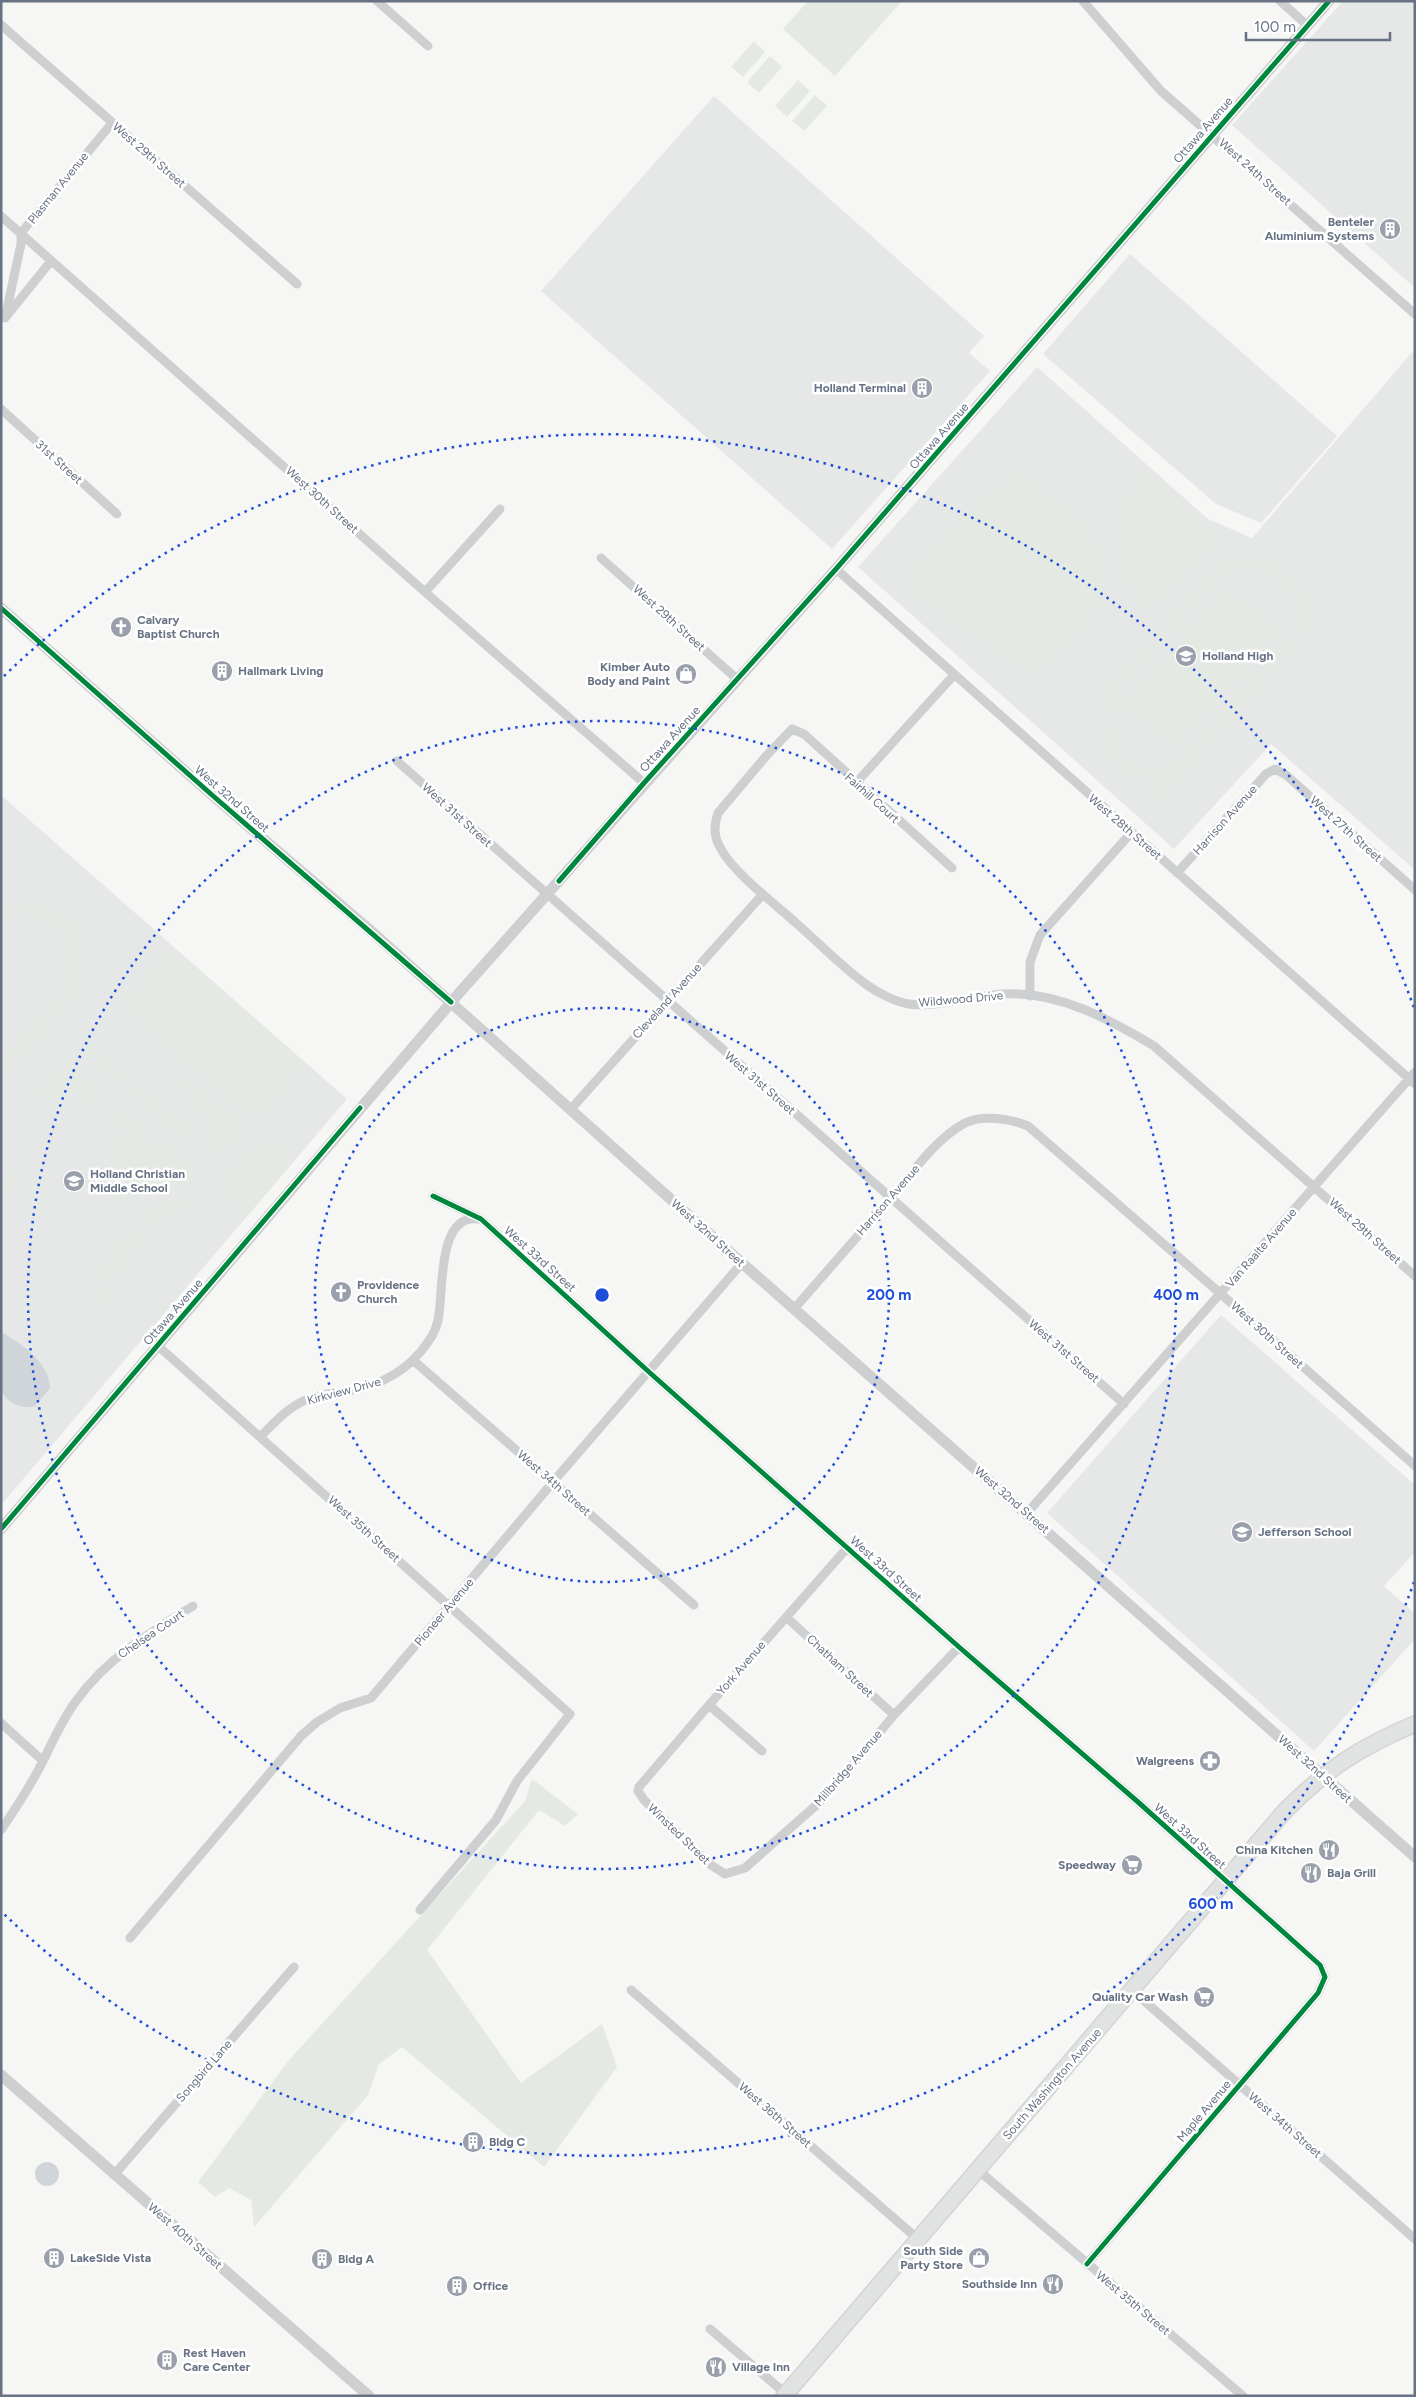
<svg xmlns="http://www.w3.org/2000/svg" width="1416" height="2397" font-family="Figtree,sans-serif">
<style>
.built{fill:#e6e7e7}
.green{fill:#e5e9e3;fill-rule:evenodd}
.water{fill:#d0d5d9}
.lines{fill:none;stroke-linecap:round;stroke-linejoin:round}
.primary-casing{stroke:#d3d4d4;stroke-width:18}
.minor{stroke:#cecfd0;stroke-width:9}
.tertiary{stroke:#cecfd0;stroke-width:11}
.primary{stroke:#e1e2e2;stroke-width:15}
.cycleway-casing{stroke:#fff;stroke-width:8}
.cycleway{stroke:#00873e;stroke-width:5}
.ring{fill:none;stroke:#1d4ed8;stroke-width:2.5;stroke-dasharray:2.5 5}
.labels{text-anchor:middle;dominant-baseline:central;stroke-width:5;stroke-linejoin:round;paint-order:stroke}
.street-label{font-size:12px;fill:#677284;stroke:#fff}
.poi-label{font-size:12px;font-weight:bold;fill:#677284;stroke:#fff;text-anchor:start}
.centre{fill:#1d4ed8;stroke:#fff;stroke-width:2.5}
.ring-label{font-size:15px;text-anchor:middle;font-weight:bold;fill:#1d4ed8;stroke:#fff;stroke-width:5;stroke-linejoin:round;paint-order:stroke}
</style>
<rect width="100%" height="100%" fill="#f6f6f5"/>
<!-- built -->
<path class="built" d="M 1343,1 L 1415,1 L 1415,288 L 1232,125 Z
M 714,96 L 984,336 L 969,353 L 990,371 L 832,549 L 541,291 Z
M 1130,254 L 1337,436 L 1261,523 L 1216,504 L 1043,354 Z
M 1415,349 L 1415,870 L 1271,744 L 1174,849 L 858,567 L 1037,367 L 1208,519 L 1252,538 Z
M 1,795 L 347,1099 L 1,1505 Z
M 1221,1315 L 1415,1485 L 1415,1552 L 1384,1586 L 1415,1614 L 1415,1639 L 1314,1751 L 1047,1513 Z"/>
<!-- green -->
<path class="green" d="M 808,1 L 902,1 L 835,76 L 783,29 Z
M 754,41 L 765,52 L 743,77 L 731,67 Z
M 770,56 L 782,67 L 759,93 L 747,82 Z
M 798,80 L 810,91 L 787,117 L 775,106 Z
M 815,95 L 827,106 L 804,131 L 792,121 Z
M 1019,471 L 1085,521 L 1105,561 L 1098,607 L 1037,676 L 914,596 L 910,575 L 947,530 Z
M 1145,471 L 1220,538 L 1151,610 L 1131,592 L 1115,551 L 1119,507 Z
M 1250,557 C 1298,563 1320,602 1298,646 L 1159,802 L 1149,793 L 1155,786 C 1146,777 1135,778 1124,771 C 1095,755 1093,719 1104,692 L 1212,570 L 1232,560 ZM 1246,569 C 1285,570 1308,609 1286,642 L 1180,758 C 1134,786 1097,742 1116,697 L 1221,578 L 1233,571 Z
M 1228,587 L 1281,633 L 1174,749 L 1123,704 Z
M 23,900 C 45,901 64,908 76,926 C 105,969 72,1000 45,1030 C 31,1046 16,1062 1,1079 L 1,1057 C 18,1039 62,996 70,975 C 77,954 68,930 48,920 C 33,911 16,913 1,922 L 1,906 Z
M 171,949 L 304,1063 L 255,1121 L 121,1006 Z
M 92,1034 L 95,1038 L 89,1046 L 124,1077 L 119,1083 L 85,1053 C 81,1046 83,1041 88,1035 Z
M 67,1061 L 95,1085 L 96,1109 L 67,1085 L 49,1106 L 36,1094 Z
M 184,1078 L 188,1078 L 242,1125 L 242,1136 L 226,1151 L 218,1150 L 214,1154 L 204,1149 L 204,1118 L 198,1109 L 202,1102 L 180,1083 Z
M 127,1079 L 181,1125 L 188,1118 L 191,1118 L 194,1128 L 190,1139 L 185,1139 L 122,1086 Z
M 119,1105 L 146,1128 L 119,1160 L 113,1155 L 110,1158 L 105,1154 L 125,1130 L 110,1117 Z
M 144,1136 L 157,1146 L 162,1141 L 197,1171 L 196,1181 C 182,1186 163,1181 148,1187 C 137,1192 129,1205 116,1203 L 102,1192 L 100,1187 Z
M 264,1141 L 276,1144 L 295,1160 L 240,1165 L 237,1160 L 253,1145 Z
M 291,1164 L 248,1215 L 216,1188 L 219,1171 Z
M 16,1167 L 23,1173 L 3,1197 L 1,1184 Z
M 181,1199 L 188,1200 L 188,1203 L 180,1211 L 169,1210 L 153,1229 L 139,1216 L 154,1204 Z
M 129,1228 L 143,1240 L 107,1283 L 101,1279 C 105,1258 115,1244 129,1228 Z
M 100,1282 L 115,1291 L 99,1312 L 97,1303 Z
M 532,1779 L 578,1814 L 565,1826 L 539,1810 L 427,1950 L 521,2083 L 602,2024 L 617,2067 L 544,2167 L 402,2047 L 379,2064 L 368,2095 L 254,2227 L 251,2200 L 229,2188 L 215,2197 L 198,2182 L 289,2060 L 525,1801 Z"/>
<!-- water -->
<path class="water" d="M 1,1332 C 22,1344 50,1363 50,1388 L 35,1406 C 21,1410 8,1403 1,1391 Z
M35 2174a12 12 0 1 1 24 0a12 12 0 1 1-24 0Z"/>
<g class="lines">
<!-- primary casing -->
<g class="primary-casing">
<path id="primary" d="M 784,2396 L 1284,1812 C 1325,1770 1360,1747 1415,1724"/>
</g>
<!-- minor -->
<path class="minor" d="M 377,1 L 428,46
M 1083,1 L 1161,91 L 1415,314
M 1280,1 L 1308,26
M 1,25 L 297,284
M 1,216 L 425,592 L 644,783
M 5,318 L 21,244 L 21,233 L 112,123
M 5,318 L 51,261
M 1,409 L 117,514
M 601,558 L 737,679
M 836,569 L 1415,1084
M 425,592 L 500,509
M 397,761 L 1124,1404
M 856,783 L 953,676
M 952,868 L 804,734 L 792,729 L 767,755 L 718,813 C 714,826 713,836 721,849 C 733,872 775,904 796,923 C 819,943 842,967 867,985 C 878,993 896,1002 909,1004 C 937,1008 973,996 1003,994 C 1058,991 1109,1019 1154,1046 L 1415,1276
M 1177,873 L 1266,774 L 1275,769 L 1286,775 L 1415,890
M 1030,996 L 1030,962 L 1040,935 L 1131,833
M 571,1109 L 763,894
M 433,1196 L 481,1219 L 649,1372 L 959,1647 L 1138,1802 L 1320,1965 L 1325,1977 L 1318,1993 L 1087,2264
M 794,1309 C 826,1272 858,1236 890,1199 C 911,1175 935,1139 965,1123 C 983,1114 1011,1119 1028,1126 L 1221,1294 L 1415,1466
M 157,1345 L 570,1714 L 517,1781 L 496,1820 L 420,1910
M 414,1361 L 694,1605
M 260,1437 C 275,1422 291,1404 311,1398 C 323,1394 337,1393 349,1391 C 382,1385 409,1370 428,1342 C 434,1334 438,1324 439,1314 C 443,1290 438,1213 478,1219
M 1027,1513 L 1415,1072
M 847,1548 L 709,1705 L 639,1787 L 638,1791 L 644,1800 L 711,1865 L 725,1874 L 745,1868 L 821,1801 L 841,1779 L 894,1715 L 959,1647
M 786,1617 L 894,1715
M 709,1705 L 762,1751
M 1,1723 L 43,1761
M 1,1830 C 16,1808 31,1785 43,1761 C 53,1741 62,1720 76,1701 C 106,1659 149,1633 193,1606
M 130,1938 L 301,1736 L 317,1722 L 340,1708 L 371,1698 L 553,1482 L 742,1263
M 631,1990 L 919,2240
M 1133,1991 L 1415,2239
M 978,2170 L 1243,2396
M 114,2175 L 294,1967
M 710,2329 L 786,2394"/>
<!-- tertiary -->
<path class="tertiary" d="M 1,608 L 212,795 L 372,932 L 742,1263 L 1415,1857
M 1,1529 L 460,992 L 836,569 L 1329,1
M 1,2075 L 369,2396"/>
<!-- primary -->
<use href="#primary" class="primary"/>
<!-- cycleway casing -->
<g class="cycleway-casing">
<path id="cycleway" d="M 1,608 L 212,795 L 451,1002
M 559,881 L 644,783 L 836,569 L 1329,1
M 433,1196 L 481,1219 L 649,1372 L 959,1647 L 1138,1802 L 1320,1965 L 1325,1977 L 1318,1993 L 1087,2264
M 1,1529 L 360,1108"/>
</g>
<!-- cycleway -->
<use href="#cycleway" class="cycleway"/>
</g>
<!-- distance rings -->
<g class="ring">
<circle cx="602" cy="1295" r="287"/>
<circle cx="602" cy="1295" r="574"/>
<path d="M1414 1582A861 861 0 0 1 4 1914M4 676A861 861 0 0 1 1414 1008"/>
</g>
<!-- icons -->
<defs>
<g id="building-disc" transform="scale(1.125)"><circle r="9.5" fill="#99a0ac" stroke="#fff"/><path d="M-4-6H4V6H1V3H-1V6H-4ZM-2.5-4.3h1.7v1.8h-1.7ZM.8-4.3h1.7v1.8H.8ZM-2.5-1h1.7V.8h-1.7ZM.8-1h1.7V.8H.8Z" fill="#fff"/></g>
<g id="church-disc" transform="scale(1.125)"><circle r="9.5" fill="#99a0ac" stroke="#fff"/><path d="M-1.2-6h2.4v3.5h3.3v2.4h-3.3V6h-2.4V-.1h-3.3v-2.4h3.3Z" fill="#fff"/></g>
<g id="school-disc" transform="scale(1.125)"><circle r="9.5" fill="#99a0ac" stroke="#fff"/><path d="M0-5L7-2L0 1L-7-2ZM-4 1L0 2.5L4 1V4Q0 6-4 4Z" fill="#fff"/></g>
<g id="shop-disc" transform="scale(1.125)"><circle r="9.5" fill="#99a0ac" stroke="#fff"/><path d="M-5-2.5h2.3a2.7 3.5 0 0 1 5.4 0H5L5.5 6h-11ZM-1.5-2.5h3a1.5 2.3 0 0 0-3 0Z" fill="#fff"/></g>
<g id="pharmacy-disc" transform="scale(1.125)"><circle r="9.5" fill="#99a0ac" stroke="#fff"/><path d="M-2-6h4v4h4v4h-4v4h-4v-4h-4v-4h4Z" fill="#fff"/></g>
<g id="restaurant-disc" transform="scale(1.125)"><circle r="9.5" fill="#99a0ac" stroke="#fff"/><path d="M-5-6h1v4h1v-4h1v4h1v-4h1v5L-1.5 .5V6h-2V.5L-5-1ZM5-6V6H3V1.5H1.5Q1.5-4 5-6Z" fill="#fff"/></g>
<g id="supermarket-disc" transform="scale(1.125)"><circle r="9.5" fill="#99a0ac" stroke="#fff"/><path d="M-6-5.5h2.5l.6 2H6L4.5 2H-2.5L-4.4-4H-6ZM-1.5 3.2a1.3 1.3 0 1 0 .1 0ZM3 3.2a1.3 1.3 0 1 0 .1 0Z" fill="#fff"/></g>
</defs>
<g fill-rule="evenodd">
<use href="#building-disc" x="1390" y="229"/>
<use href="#building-disc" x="922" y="388"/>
<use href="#church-disc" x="121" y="627"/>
<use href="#school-disc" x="1186" y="656"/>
<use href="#building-disc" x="222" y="671"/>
<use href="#shop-disc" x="686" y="674"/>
<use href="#school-disc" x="74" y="1181"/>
<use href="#church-disc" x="341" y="1292"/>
<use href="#school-disc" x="1242" y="1532"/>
<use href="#pharmacy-disc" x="1210" y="1761"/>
<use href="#restaurant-disc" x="1329" y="1850"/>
<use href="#supermarket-disc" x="1132" y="1865"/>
<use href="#restaurant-disc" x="1311" y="1873"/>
<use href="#supermarket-disc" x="1204" y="1997"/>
<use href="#building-disc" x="473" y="2142"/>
<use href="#building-disc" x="54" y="2258"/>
<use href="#shop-disc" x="979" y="2258"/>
<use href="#building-disc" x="322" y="2259"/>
<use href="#restaurant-disc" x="1053" y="2284"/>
<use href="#building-disc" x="457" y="2286"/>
<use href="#building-disc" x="167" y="2360"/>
<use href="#restaurant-disc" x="716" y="2367"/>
</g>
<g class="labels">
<!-- street labels -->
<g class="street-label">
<text transform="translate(1203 130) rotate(-49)">Ottawa Avenue</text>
<text transform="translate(149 155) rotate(41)">West 29th Street</text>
<text transform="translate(1255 172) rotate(42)">West 24th Street</text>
<text transform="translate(58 188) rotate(-51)">Plasman Avenue</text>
<text transform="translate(939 436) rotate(-49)">Ottawa Avenue</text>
<text transform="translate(59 462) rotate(42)">31st Street</text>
<text transform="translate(322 500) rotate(42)">West 30th Street</text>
<text transform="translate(669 618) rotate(42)">West 29th Street</text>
<text transform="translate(670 739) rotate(-48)">Ottawa Avenue</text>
<text transform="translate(872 798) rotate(42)">Fairhill Court</text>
<text transform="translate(232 799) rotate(41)">West 32nd Street</text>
<text transform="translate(457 815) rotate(42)">West 31st Street</text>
<text transform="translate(1225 820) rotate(-48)">Harrison Avenue</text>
<text transform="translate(1125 827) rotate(41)">West 28th Street</text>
<text transform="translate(1346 829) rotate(42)">West 27th Street</text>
<text transform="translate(961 999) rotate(-5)">Wildwood Drive</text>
<text transform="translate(667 1001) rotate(-48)">Cleveland Avenue</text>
<text transform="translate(760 1083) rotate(41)">West 31st Street</text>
<text transform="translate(888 1200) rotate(-49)">Harrison Avenue</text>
<text transform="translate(1365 1231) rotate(42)">West 29th Street</text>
<text transform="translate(708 1233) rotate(42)">West 32nd Street</text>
<text transform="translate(1261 1248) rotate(-49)">Van Raalte Avenue</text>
<text transform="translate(540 1259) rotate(42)">West 33rd Street</text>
<text transform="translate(173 1312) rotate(-49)">Ottawa Avenue</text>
<text transform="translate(1267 1335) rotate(42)">West 30th Street</text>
<text transform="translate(1064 1351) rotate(41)">West 31st Street</text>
<text transform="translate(344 1391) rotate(-15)">Kirkview Drive</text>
<text transform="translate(554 1483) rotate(41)">West 34th Street</text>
<text transform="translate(1012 1500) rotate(41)">West 32nd Street</text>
<text transform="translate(364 1529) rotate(42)">West 35th Street</text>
<text transform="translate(886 1569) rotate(42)">West 33rd Street</text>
<text transform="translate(444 1612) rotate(-50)">Pioneer Avenue</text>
<text transform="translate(151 1634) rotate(-34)">Chelsea Court</text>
<text transform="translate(840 1666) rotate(43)">Chatham Street</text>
<text transform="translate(741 1668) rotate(-49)">York Avenue</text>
<text transform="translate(848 1768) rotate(-49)">Millbridge Avenue</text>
<text transform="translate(1315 1769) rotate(42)">West 32nd Street</text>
<text transform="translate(679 1834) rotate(44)">Winsted Street</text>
<text transform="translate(1190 1836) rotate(42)">West 33rd Street</text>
<text transform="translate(204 2071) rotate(-49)">Songbird Lane</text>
<text transform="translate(1052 2084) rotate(-49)">South Washington Avenue</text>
<text transform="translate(1204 2111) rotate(-50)">Maple Avenue</text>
<text transform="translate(775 2115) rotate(41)">West 36th Street</text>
<text transform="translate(1285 2125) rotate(41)">West 34th Street</text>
<text transform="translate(185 2236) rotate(41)">West 40th Street</text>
<text transform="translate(1133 2303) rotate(40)">West 35th Street</text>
</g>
<!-- poi labels -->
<g class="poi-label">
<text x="1374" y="222" text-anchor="end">Benteler<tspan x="1374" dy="14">Aluminium Systems</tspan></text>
<text x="906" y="388" text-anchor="end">Holland Terminal</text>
<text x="137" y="620">Calvary<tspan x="137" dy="14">Baptist Church</tspan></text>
<text x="1202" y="656">Holland High</text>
<text x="670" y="667" text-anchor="end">Kimber Auto<tspan x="670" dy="14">Body and Paint</tspan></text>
<text x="238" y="671">Hallmark Living</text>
<text x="90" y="1174">Holland Christian<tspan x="90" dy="14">Middle School</tspan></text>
<text x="357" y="1285">Providence<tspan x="357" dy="14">Church</tspan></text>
<text x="1258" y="1532">Jefferson School</text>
<text x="1194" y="1761" text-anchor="end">Walgreens</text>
<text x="1313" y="1850" text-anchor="end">China Kitchen</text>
<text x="1116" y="1865" text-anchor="end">Speedway</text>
<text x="1327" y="1873">Baja Grill</text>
<text x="1188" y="1997" text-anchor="end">Quality Car Wash</text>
<text x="489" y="2142">Bldg C</text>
<text x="963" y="2251" text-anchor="end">South Side<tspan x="963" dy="14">Party Store</tspan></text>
<text x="70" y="2258">LakeSide Vista</text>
<text x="338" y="2259">Bldg A</text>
<text x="1037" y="2284" text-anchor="end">Southside Inn</text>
<text x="473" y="2286">Office</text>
<text x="183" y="2353">Rest Haven<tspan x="183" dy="14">Care Center</tspan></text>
<text x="732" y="2367">Village Inn</text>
</g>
</g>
<circle cx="602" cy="1295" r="8" class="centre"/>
<g class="ring-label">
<text x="889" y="1300">200 m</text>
<text x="1176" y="1300">400 m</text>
<text x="1211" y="1909">600 m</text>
</g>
<!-- border -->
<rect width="1416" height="2397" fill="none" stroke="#677284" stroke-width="5"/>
<!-- scale -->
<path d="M1246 32v8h144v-8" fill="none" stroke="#677284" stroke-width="2.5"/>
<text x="1254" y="32" font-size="15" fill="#677284" stroke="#ffffff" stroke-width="4" paint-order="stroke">100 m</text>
</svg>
